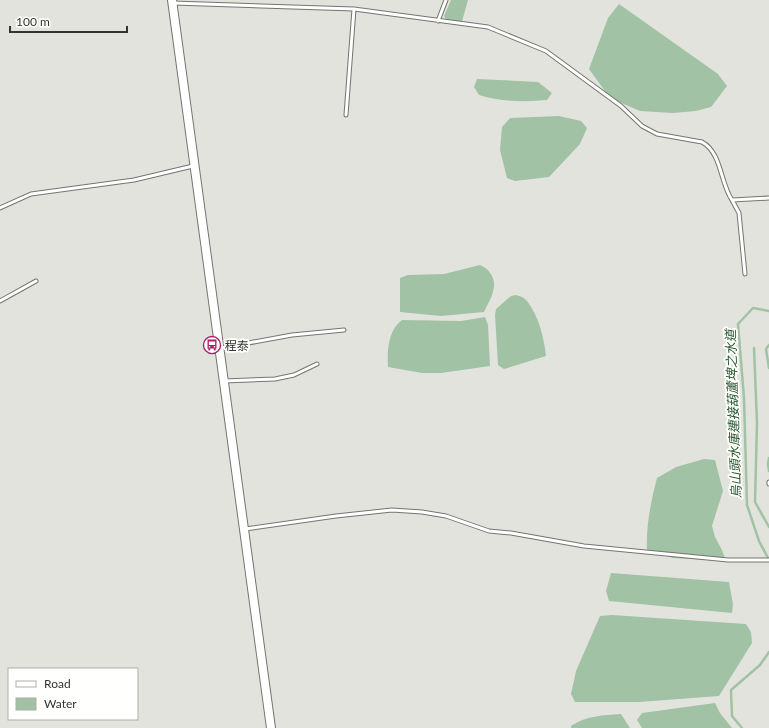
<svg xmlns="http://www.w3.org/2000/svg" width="769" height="728" font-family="Lato,'Noto Sans TC',sans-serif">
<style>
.water{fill:#a1c2a4}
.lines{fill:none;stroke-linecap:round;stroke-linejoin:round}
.stream{stroke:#a1c2a4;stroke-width:2.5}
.service-casing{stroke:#757570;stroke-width:5}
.tertiary-casing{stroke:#757570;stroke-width:10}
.service{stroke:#fff;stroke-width:3}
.tertiary{stroke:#fff;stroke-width:8}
.labels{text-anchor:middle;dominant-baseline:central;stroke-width:3.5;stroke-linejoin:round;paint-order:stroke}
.poi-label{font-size:12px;fill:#333331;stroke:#fffffe;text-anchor:start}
.water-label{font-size:13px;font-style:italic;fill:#26562d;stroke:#fffffe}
</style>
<rect width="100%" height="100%" fill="#e3e3dd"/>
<!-- water -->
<path class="water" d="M 451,0 L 468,0 L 461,25 L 449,24 L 444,16 Z
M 619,4 L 718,74 L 727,86 L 711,107 L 696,111 L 673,113 L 640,111 L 610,98 L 589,69 L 608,18 Z
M 477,79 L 538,82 L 552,93 L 547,100 C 524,102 502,102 479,95 L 474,87 Z
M 559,116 L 581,121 L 587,128 L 580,144 L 549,177 L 515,181 L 507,178 L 500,150 L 502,127 L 510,118 Z
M 480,265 C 490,269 497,280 493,291 C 492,298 487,305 484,312 L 441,316 L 400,312 L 400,278 L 408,275 L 444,274 Z
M 516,295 C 520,296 525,298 527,301 C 539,316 544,338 546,356 L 504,369 L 498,365 L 495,315 L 496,309 L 511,296 Z
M 485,317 L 488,325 L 490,366 L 441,373 L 422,373 L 388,367 C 387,351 388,330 402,320 L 461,321 Z
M 704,459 L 715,460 L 723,491 L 712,526 L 715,537 L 722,550 L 726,561 L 673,558 L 647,550 C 646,525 651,501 657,478 L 676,467 Z
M 611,573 L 729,582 L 733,604 L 732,613 L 609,601 L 606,591 Z
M 612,615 L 746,624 L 751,632 L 752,643 L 719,696 L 639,702 L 575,702 L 571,694 L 576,671 L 600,616 Z
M 715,703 L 720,713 L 732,728 L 642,728 L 637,720 L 642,713 Z
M 621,714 L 630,728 L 571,728 L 571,726 C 585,716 604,715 621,714 Z"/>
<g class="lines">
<!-- stream -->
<path class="stream" d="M 769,311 L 753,308 L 738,324 L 744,398 L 747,505 L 759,541 L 769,560
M 769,345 L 766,349 L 769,368
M 754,348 L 757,423 L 755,502 L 769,527
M 769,458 L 768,464 L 769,471
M 742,728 L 732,716 L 731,690 L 760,665 L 769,652"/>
<!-- service casing -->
<g class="service-casing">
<path id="service" d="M 173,3 L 354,9 L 488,27 L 546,51 L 621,106 L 642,126 L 657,134 L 702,142 C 722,153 720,183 732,200 L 769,198
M 438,21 L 446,0
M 346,115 L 354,9
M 732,200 L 739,213 L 745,274
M 0,208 L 31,194 L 134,180 L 193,166
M 0,301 L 36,281
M 221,348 L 292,335 L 344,330
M 224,381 L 275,379 L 294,375 L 317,364
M 769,482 L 769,484
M 245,529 L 336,516 L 392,510 L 422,512 L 446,516 L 489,531 L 511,533 L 584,546 L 728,560 L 769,560"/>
</g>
<!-- tertiary casing -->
<g class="tertiary-casing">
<path id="tertiary" d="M 172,0 L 271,728"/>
</g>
<!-- service -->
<use href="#service" class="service"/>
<!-- tertiary -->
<use href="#tertiary" class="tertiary"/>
</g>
<!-- icons -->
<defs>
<g id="bus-ring" transform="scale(0.9)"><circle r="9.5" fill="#fffffe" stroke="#ab2266" stroke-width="1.5"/><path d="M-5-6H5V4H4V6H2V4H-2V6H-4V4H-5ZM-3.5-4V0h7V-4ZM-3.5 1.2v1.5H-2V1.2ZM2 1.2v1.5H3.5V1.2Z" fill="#ab2266"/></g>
</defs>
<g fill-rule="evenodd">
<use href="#bus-ring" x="212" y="345"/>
</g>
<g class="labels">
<!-- poi labels -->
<g class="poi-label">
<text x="225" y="345">程泰</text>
</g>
<!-- water labels -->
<g class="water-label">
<text transform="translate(733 414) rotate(-92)">烏山頭水庫連接葫蘆埤之水道</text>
</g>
</g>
<!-- legend -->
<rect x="8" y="668" width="130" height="52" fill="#fffffe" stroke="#adadac"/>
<rect x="16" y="681" width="20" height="6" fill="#ffffff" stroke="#adadac"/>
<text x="44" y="688" font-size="12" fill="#333331">Road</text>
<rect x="16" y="698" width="20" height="12" fill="#a1c2a4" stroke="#adadac"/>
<text x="44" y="708" font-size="12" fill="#333331">Water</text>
<!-- scale -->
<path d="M10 26v6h117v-6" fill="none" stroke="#333331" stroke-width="2"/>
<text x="16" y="26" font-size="12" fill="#333331" stroke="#fffffe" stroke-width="3" paint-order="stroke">100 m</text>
</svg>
